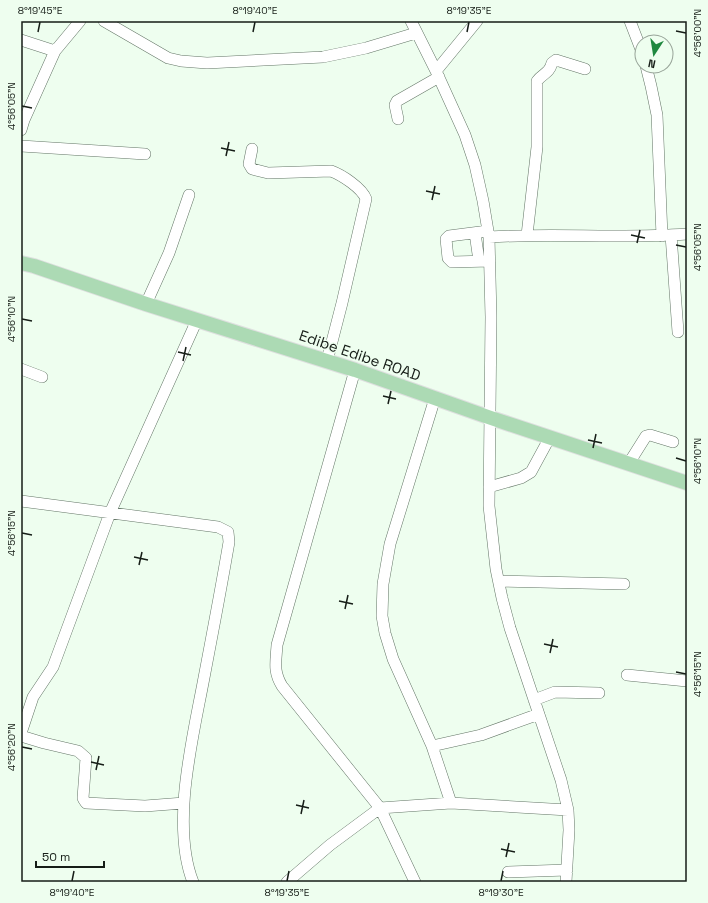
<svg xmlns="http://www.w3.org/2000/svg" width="708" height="903" font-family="'Space Grotesk',sans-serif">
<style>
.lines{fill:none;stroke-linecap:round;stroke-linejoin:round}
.minor-casing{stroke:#647667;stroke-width:12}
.major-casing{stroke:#dedfdf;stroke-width:16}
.minor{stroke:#fff;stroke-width:11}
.major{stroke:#acdab4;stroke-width:14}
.ticks{fill:none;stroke:#161d17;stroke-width:1.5}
.labels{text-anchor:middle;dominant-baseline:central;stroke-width:3;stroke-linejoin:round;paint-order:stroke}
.street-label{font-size:15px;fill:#161d17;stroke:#eefeef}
.neatline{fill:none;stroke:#161d17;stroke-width:1.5}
.ticks-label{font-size:10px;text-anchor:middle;fill:#161d17}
</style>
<rect width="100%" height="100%" fill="#eefeef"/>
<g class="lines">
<!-- minor casing -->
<g class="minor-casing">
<path id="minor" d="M 104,21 L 168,58 L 181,61 L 207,63 L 323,57 L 366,48 L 416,33
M 411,21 L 436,71 L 465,135 L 475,165 L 483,201 L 489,237 L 491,317 L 489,506 L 496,569 L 502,598 L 510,628 L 561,780 L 568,810 L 569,830 L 566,882
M 630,21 L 642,52
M 21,40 L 55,51
M 646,66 L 651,86 L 657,115 L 662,236
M 436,71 L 477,21
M 398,119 L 395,105 L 397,101 L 439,77
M 21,130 L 24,120 L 55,51 L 80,21
M 21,146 L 145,154
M 252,149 L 249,164 L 252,169 L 268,173 L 331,171 C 342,175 362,188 366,199 L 342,303 L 327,361
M 488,231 L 449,236 L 446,239 L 448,258 L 452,262 L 490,261
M 475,233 L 479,261
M 527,235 L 537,147 L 537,81 C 543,73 549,74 552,63 L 556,60 L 585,69
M 671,235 L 678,332
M 489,237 C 555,233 621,239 687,234
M 146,304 L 169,253 L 189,195
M 21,369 L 42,377
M 355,370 L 277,645 C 276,662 273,671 282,686 L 380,808 L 415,882
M 435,398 L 390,544 L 383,584 L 382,616 L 385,633 L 393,659 L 432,746 L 451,803
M 629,463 L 646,436 L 650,435 L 673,442
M 489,487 L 521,478 L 531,472 L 550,437
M 21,501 L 218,527 L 228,532 L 229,542 C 221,589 212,636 203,683 C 192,741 171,826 193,882
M 500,581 L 624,584
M 627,675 L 687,681
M 534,700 L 555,692 L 599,693
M 21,733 L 33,697 L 53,667 L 110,513 L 197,320
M 21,736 L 44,743 L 78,751 L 86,758 L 83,798 L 84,800 L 86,803 L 145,806 L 184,803
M 432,746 L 481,735 L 539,714
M 508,872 L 567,870
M 287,882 L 330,845 L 380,808 L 451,803 L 568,810"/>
</g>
<!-- major casing -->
<g class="major-casing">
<path id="major" d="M 21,263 L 34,266 L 146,304 L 355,370 L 491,418 L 687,483"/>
</g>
<!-- minor -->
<use href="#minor" class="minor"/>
<!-- major -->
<use href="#major" class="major"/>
</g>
<!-- ticks -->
<path class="ticks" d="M 676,31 L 686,33M 38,32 L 40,22M 253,32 L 255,22M 467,32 L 469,22M 22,106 L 32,108M 221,148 L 235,151M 226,156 L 229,142M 426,191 L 440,194M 432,200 L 435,186M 631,235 L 645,238M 637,243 L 640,230M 676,245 L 686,247M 22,319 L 32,321M 178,352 L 191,355M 183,361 L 186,347M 383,396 L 396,399M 388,404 L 391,391M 588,440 L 602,443M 593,448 L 596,434M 676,458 L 686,461M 22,533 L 32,535M 134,557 L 148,560M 139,565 L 142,552M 339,601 L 353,604M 345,609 L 348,595M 544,644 L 558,647M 550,653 L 553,639M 676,672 L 686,674M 22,747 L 32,749M 91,762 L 104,765M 96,770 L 99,756M 296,805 L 309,808M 301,814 L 304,800M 501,849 L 515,852M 506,857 L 509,843M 72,881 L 74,871M 287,881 L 289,871M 501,881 L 503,871"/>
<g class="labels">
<!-- street labels -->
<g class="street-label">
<text transform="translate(360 355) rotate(19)">Edibe Edibe ROAD</text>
</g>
</g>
<!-- border -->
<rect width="708" height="903" fill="none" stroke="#eefeef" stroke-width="44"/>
<!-- north arrow -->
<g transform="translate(654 54) rotate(192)"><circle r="19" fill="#eefeef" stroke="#98a499"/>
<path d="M0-3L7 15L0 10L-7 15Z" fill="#1f883f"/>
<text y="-6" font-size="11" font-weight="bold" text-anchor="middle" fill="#161d17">N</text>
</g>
<!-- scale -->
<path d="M36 861v6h68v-6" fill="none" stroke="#161d17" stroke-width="2"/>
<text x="42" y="861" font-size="12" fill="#161d17" stroke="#eefeef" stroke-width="3" paint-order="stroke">50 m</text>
<rect x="22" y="22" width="664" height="859" class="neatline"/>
<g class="ticks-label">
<text x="40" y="14">8°19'45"E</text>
<text x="255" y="14">8°19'40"E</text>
<text x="469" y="14">8°19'35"E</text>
<text transform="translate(697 33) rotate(-90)" y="4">4°56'00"N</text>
<text transform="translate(11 106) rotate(-90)" y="4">4°56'05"N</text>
<text transform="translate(697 247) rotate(-90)" y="4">4°56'05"N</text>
<text transform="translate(11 319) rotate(-90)" y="4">4°56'10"N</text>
<text transform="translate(697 461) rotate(-90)" y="4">4°56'10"N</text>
<text transform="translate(11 533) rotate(-90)" y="4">4°56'15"N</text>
<text transform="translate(697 674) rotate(-90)" y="4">4°56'15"N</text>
<text transform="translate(11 747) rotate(-90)" y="4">4°56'20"N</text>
<text x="72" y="896">8°19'40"E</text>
<text x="287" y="896">8°19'35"E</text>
<text x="501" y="896">8°19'30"E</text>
</g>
</svg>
